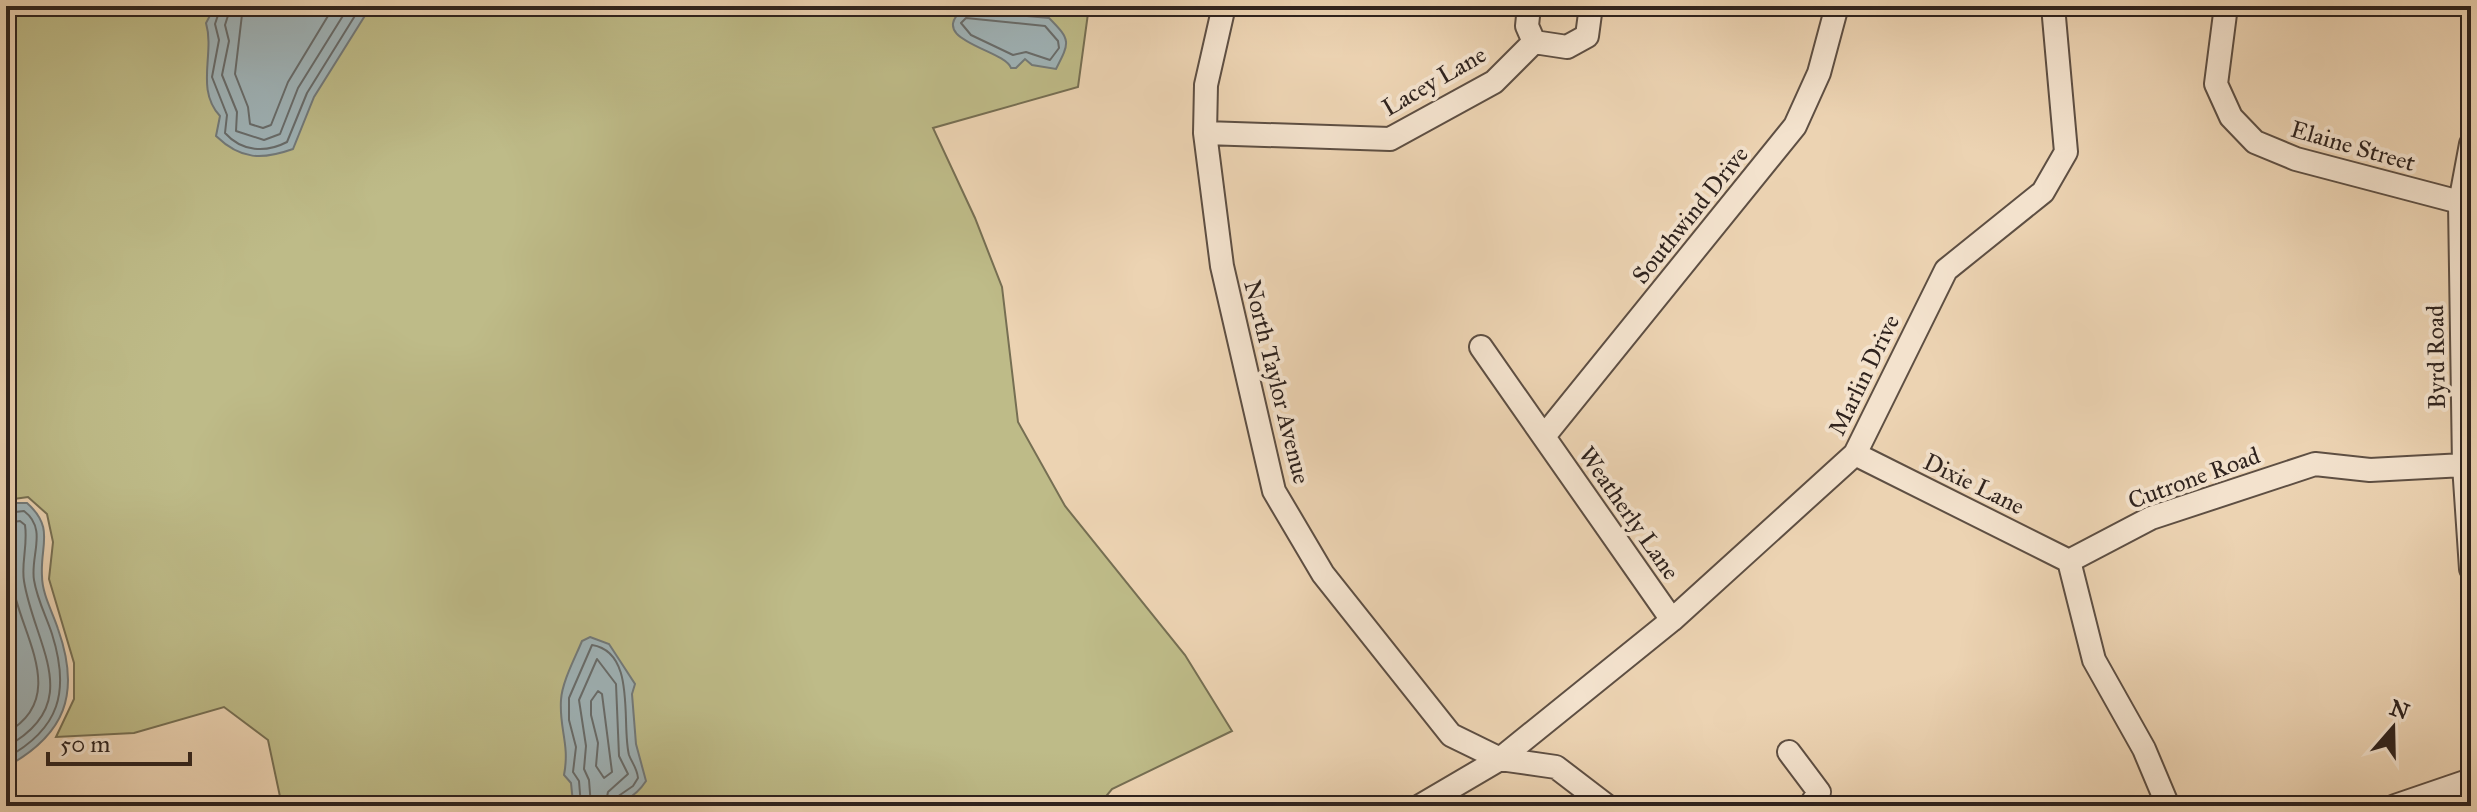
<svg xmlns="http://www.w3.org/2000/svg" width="2477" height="812" font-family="'IM FELL Great Primer',serif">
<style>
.green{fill:#bebb88;stroke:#766f53;stroke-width:2}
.water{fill:#9fb4b9;stroke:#727a7b;stroke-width:2}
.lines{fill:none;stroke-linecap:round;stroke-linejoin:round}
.shore{stroke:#676c6c;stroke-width:2}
.minor-casing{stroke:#5e4f43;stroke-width:26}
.minor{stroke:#f3e2cd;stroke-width:22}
.labels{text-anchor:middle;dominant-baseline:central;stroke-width:8;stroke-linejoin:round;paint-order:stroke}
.street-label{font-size:24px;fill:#2f231e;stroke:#f3e2cd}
</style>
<rect width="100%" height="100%" fill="#ecd3b2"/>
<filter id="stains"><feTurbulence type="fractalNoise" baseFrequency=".0025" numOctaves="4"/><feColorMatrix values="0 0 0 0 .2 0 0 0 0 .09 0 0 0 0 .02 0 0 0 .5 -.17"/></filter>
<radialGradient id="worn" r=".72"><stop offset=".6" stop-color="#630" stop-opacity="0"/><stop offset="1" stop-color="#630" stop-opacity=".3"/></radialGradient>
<!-- green -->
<path class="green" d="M 6,6 L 1089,6 L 1078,87 L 933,128 L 975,218 L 1002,287 L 1018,422 L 1065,506 L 1185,655 L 1232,731 L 1112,789 L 1098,806 L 282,806 L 268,740 L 224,707 L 134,733 L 56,737 L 74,699 L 74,663 L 49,579 L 53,542 L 47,514 L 28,497 L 6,500 Z"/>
<!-- water -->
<path class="water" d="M 215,6 L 371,6 L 314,97 L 293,149 C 262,160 241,160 216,136 L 220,116 C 195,89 215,54 206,23 Z
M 962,10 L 1049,18 C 1071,40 1070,42 1056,69 L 1032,65 L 1025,59 L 1016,68 L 1011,68 C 1004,49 927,41 962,10 Z
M 14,503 L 27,503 C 55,528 40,545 42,576 C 42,594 53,613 58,629 C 81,694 65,735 6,767 L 6,506 Z
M 590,637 L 609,644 L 635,684 L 632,694 L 636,744 L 646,781 C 629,807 602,810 573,803 L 571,783 L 564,775 C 570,744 559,729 561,700 C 562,682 575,658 582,641 Z"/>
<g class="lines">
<!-- shore -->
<path class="shore" d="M 221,6 L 215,24 L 219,40 L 212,77 L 227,115 L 225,133 C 242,152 266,153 287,142 L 307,93 L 361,6
M 231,6 L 225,25 L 229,41 L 222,75 L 237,112 L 236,131 L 264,140 L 280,134 L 298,88 L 349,6
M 243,6 L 235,74 L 248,107 L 250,124 L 263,128 L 271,125 L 288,82 L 334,6
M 966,18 L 1045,26 L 1058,41 L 1059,48 L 1050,60 L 1026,52 L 1013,55 L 971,35 L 961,23 Z
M 6,513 L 24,511 C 48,529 30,556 34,580 C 37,599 46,616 52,634 C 70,691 60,729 6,758
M 6,523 L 20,521 L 25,525 C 28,545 21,563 24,581 C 34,645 87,703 6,747
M 6,535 L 15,539 C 17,553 10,567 12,582 C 19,632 71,697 6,733
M 598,691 L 602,694 L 612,772 L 604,778 L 596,766 L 598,743 L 591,715 L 591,701 Z
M 581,806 L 579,781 L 573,772 L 576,747 L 569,720 L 569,698 L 592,645 C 637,652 621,724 629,755 C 632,763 637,768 638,778 L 633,786 L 617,797 L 615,806
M 591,806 L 589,780 L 584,769 L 586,746 L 579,700 L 597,659 L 616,684 L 619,756 L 628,774 L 608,792 L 605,806"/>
<!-- minor casing -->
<g class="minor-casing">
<path id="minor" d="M 1224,6 L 1206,85 L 1205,133 L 1222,266 L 1274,491 L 1323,574 L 1451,735 L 1500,759 L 1556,767 L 1607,806
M 1529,6 L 1527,26 L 1534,42
M 2226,6 L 2216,84 L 2231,117 L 2255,142 L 2296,159 L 2471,205
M 1534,42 L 1567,47 L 1587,36 L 1591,6
M 1205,133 L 1390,139 L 1494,82 L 1534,42
M 2471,144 L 2460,203 L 2464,465 L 2471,569
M 1481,347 L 1672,620
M 1545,435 L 1795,126 L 1819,73 L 1837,6
M 1855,454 L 2069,561
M 2069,561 L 2151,518 L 2315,464 L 2370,470 L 2464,465
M 2069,561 L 2094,660 L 2144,749 L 2168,806
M 1789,752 L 1819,792 L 1810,806
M 1420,806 L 1500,759 L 1672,620 L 1855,454 L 1946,270 L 2043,192 L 2066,152 L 2053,6
M 2395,806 L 2471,780"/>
</g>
<!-- minor -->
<use href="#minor" class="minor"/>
</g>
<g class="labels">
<!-- street labels -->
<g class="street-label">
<text transform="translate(1434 81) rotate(-30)">Lacey Lane</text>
<text transform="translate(2353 146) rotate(16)">Elaine Street</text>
<text transform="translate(1690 215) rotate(-51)">Southwind Drive</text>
<text transform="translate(2436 357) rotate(-91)">Byrd Road</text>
<text transform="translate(1864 375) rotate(-64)">Marlin Drive</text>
<text transform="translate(1277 382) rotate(76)">North Taylor Avenue</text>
<text transform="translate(2194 478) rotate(-20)">Cutrone Road</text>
<text transform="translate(1974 484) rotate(26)">Dixie Lane</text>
<text transform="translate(1629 513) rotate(55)">Weatherly Lane</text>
</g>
</g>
<!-- margin -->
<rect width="2477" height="812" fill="none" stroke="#ecd3b2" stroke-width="32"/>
<rect x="8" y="8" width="2461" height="796" fill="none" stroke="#2f231e" stroke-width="4"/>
<rect x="16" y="16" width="2445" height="780" fill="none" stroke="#2f231e" stroke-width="2"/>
<!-- north arrow -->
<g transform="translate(2393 728) rotate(20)" stroke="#f3e2cd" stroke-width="6" paint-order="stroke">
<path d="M0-6L14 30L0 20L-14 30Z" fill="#2f231e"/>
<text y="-12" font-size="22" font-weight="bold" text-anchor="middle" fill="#2f231e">N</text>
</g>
<!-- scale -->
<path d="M48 752v12h142v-12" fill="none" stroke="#2f231e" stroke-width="4"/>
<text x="60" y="752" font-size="24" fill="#2f231e" stroke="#f3e2cd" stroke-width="6" paint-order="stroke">50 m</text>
<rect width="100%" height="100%" filter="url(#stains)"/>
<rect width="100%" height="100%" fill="url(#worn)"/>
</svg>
